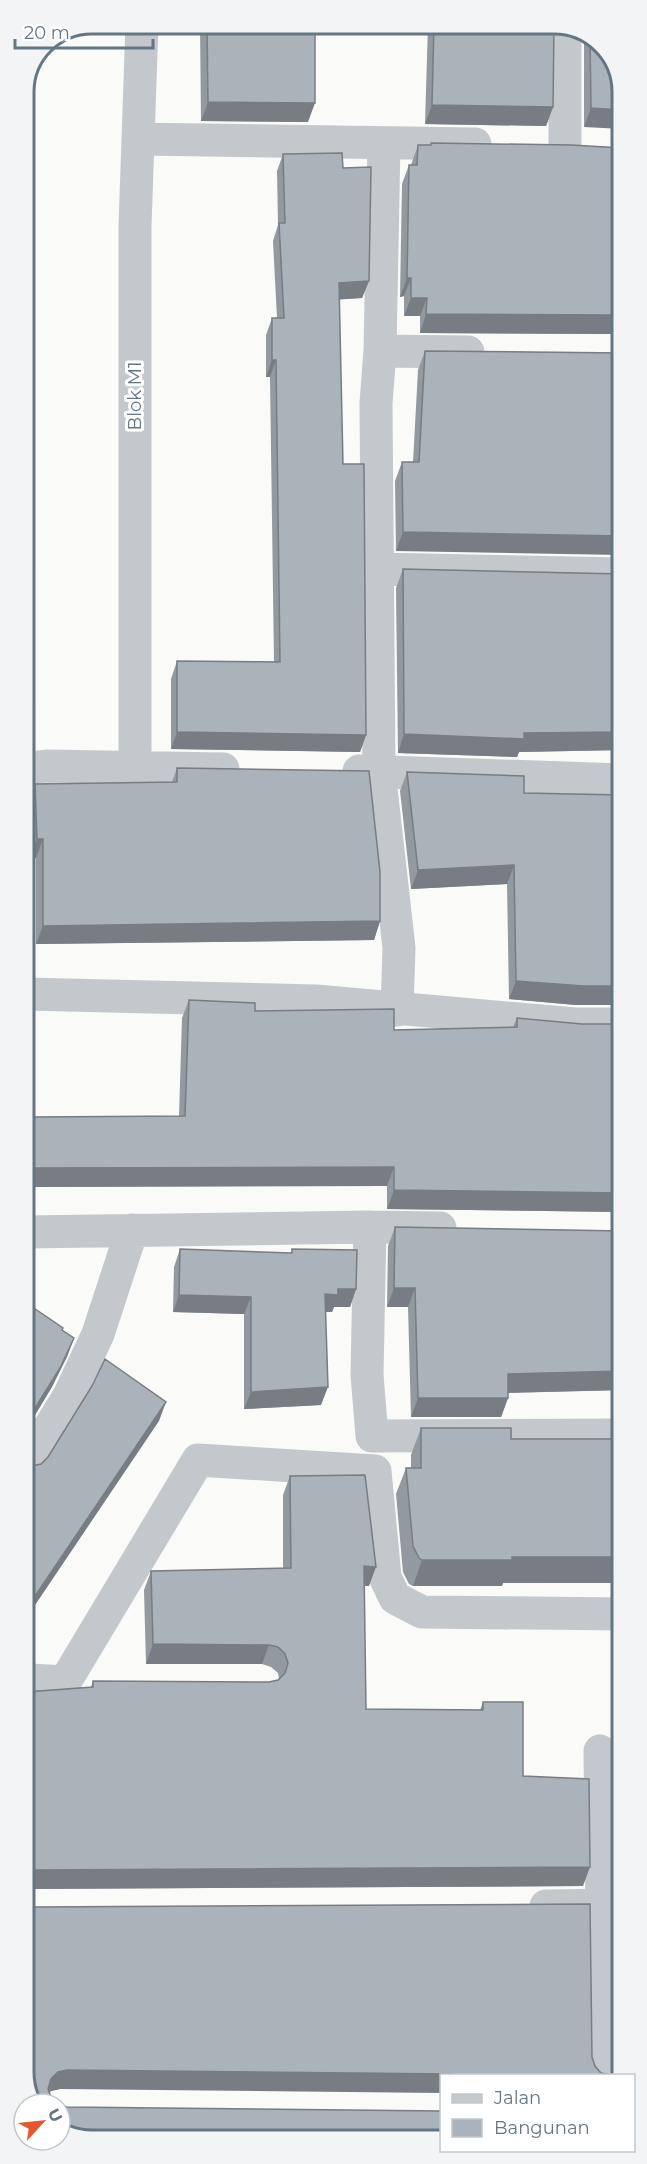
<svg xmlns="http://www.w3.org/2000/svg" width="647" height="2164" font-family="Montserrat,sans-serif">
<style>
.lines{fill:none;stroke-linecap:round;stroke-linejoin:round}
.street{stroke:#c3c8cc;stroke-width:33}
.wall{fill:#929a9f}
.shaded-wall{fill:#777d82}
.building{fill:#aab3b9;stroke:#777d82;stroke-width:1.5}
.labels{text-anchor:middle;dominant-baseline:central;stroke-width:6;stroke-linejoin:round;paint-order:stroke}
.street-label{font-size:18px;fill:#657683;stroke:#fff}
.rim{fill:none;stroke:#657683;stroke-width:3}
</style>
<rect width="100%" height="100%" fill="#fafaf8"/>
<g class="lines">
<!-- street -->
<path class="street" d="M 565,25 L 565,145
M 138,139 L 475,144
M 384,143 L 380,351 L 376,403 L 379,771 L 399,948 L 397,1010
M 380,351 L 468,352
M 378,569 L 622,574
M 135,767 L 135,226 L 142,24
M 24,769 L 46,766 L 223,769
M 359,771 L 622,780
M 25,994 L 316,1001 L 575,1024 L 622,1024
M 370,1227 L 367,1375 L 372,1436 L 623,1435
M 25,1232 L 370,1227 L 440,1228
M 25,1467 L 69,1396 L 98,1334 L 132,1230
M 25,1678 L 30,1680 L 65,1682 L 198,1460 L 375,1471 L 385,1577 L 395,1598 L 422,1612 L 623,1614
M 600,1751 L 604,2076
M 546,1906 L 623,1905"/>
</g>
<!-- wall -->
<path class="wall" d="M 200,24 L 315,24 L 308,122 L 201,121 Z
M 428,24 L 554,25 L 553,107 L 546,126 L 425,124 Z
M 584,34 L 600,41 L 622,79 L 584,127 Z
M 431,143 L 622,148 L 622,334 L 420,333 L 420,316 L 404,316 L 404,296 L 400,297 L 402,184 L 409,165 L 411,165 L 418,145 L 430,145 Z
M 283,154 L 343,168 L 369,281 L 362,298 L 339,299 L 343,464 L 366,735 L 360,752 L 171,749 L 171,679 L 177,661 L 274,662 L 270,377 L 266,377 L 266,335 L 272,318 L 277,318 L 273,241 L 278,225 L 277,171 Z
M 425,351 L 622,353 L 396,551 L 395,481 L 402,462 L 413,462 L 418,370 Z
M 403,569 L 622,574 L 622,750 L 519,752 L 517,757 L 398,753 L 396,588 Z
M 177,768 L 380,921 L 374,940 L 36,944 L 36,858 L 30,858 L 28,803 L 35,784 L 172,782 Z
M 407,772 L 524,793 L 622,795 L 622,1005 L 576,1005 L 509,999 L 507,884 L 411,889 L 400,791 Z
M 189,1000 L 255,1011 L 394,1030 L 513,1027 L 517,1018 L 582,1024 L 622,1024 L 622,1212 L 387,1209 L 387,1186 L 25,1187 L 25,1136 L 32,1117 L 179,1116 L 182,1018 Z
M 395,1227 L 622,1231 L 623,1390 L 508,1393 L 508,1398 L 501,1417 L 411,1417 L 408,1307 L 387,1307 L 388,1246 Z
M 180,1249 L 291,1253 L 292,1249 L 356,1289 L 350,1307 L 334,1307 L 332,1312 L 326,1312 L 321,1405 L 244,1409 L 244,1314 L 173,1312 L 174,1267 Z
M 421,1428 L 511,1439 L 623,1439 L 623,1583 L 503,1583 L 502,1586 L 413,1586 L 409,1584 L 403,1572 L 396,1494 L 406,1468 L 411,1468 L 411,1455 Z
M 290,1476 L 369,1586 L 364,1586 L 366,1709 L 480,1710 L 483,1702 L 583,1886 L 25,1889 L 25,1692 L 91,1687 L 93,1681 L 269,1682 L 278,1680 L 279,1678 L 278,1673 L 271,1667 L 262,1664 L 146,1664 L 144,1590 L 151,1571 L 283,1568 L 283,1495 Z
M 623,1715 L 623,1887 L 620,1886 L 619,1751 L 616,1734 Z
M 25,1905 L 592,2057 L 595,2066 L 601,2073 L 612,2075 L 621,2072 L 623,2071 L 621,1924 L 623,1918 L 623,2072 L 622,2076 L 441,2076 L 60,2089 L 51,2091 L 36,2104 L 26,2086 Z"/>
<!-- shaded-wall -->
<path class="shaded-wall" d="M 208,102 L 315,103 L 308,122 L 201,121 Z
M 432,105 L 553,107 L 546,126 L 425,124 Z
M 591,108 L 622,110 L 622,129 L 584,127 Z
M 407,278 L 411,278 L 404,296 L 400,297 Z
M 369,281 L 362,298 L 333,300 L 339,283 Z
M 411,298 L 427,298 L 420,316 L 404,316 Z
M 426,314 L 622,315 L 622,334 L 420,333 Z
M 272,360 L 276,360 L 270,377 L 266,377 Z
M 403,532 L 622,536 L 622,555 L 396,551 Z
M 177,732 L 366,735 L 360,752 L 171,749 Z
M 622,732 L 622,750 L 519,752 L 517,757 L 398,753 L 404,734 Z
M 37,839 L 43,839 L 36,858 L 30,858 Z
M 514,865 L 507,884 L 411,889 L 418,870 Z
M 380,921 L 374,940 L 36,944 L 43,926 Z
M 516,981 L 622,986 L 622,1005 L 576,1005 L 509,999 Z
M 394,1167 L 387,1186 L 25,1187 L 32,1168 Z
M 394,1190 L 622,1193 L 622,1212 L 387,1209 Z
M 394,1288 L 415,1288 L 408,1307 L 387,1307 Z
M 338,1289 L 356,1289 L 350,1307 L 334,1307 L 332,1312 L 319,1312 L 325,1294 Z
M 179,1295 L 251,1297 L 244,1314 L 173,1312 Z
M 74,1338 L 67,1357 L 52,1387 L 25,1432 L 25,1424 Z
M 623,1371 L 623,1390 L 501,1393 L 508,1374 Z
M 328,1387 L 321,1405 L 244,1409 L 251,1392 Z
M 418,1398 L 508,1398 L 501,1417 L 411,1417 Z
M 166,1402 L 159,1421 L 25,1620 L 25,1611 Z
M 512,1557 L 623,1557 L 623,1583 L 503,1583 L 502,1586 L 413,1586 L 422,1560 Z
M 364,1566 L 376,1567 L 369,1586 L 357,1586 Z
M 153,1644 L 269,1645 L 262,1664 L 146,1664 Z
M 590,1867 L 583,1886 L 25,1889 L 25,1872 L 32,1870 Z
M 25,2053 L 32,2053 L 25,2072 Z
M 67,2070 L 450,2074 L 449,2076 L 441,2076 L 441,2093 L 60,2089 L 51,2091 L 44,2098 L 51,2079 L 58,2072 Z"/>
<!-- building -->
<path class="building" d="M 207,24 L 315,24 L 315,103 L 208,102 Z
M 434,24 L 554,25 L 553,107 L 432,105 Z
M 590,37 L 600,41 L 622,79 L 622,110 L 591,108 Z
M 431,143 L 571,145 L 622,148 L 622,315 L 426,314 L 427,298 L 411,298 L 411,278 L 407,278 L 409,165 L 417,165 L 418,145 L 431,145 Z
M 342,153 L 343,168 L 371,167 L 369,281 L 339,283 L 343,464 L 364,464 L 366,735 L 177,732 L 177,661 L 280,662 L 276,360 L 272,360 L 272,318 L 284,318 L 279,223 L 285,223 L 283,154 Z
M 425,351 L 622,353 L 622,536 L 403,532 L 402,462 L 419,462 Z
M 403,569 L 622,574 L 622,732 L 524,733 L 524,739 L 404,734 Z
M 177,768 L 369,771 L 380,872 L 380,921 L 43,926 L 43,839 L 37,839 L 35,784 L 177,782 Z
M 407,772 L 524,776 L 524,793 L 622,795 L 622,986 L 583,986 L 516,981 L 514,865 L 418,870 Z
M 189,1000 L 255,1003 L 255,1011 L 394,1009 L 394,1030 L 517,1027 L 517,1018 L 582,1024 L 622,1024 L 622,1193 L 394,1190 L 394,1167 L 32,1168 L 32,1117 L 185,1116 Z
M 395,1227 L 622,1231 L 623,1371 L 508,1374 L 508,1398 L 418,1398 L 415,1288 L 394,1288 Z
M 180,1249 L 292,1253 L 292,1249 L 357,1250 L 356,1289 L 338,1289 L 338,1295 L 325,1294 L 328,1387 L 251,1392 L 251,1297 L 179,1295 Z
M 25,1302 L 63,1328 L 62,1330 L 74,1338 L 60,1368 L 25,1424 Z
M 105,1359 L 166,1402 L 25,1611 L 25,1464 L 32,1466 L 41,1464 L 48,1457 L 92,1386 Z
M 421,1428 L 511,1428 L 511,1439 L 623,1439 L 623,1557 L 512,1557 L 512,1560 L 422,1560 L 419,1558 L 413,1546 L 406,1468 L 421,1468 Z
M 365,1475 L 376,1567 L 364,1566 L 366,1709 L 483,1710 L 483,1702 L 523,1702 L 523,1776 L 589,1779 L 590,1867 L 32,1870 L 25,1872 L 25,1692 L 93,1687 L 93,1681 L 269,1682 L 278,1680 L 285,1673 L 288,1663 L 285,1654 L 278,1647 L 269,1645 L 153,1644 L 151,1571 L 291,1568 L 290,1476 Z
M 590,1904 L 592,2057 L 595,2066 L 601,2073 L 612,2075 L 621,2072 L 623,2070 L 622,2076 L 455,2076 L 450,2074 L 67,2070 L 58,2072 L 51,2079 L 48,2089 L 51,2097 L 57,2104 L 36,2104 L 33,2098 L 32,2053 L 25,2053 L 25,1905 L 32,1907 Z
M 60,2105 L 67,2107 L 441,2111 L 441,2139 L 87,2140 L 60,2128 Z"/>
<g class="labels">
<!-- street labels -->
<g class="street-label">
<text transform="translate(135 396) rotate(-90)">Blok M1</text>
</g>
</g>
<!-- crop -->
<path d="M0 0H647V2164H0ZM92 34H554A58 58 0 0 1 612 92V2072A58 58 0 0 1 554 2130H92A58 58 0 0 1 34 2072V92A58 58 0 0 1 92 34Z" fill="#f3f4f5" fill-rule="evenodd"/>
<path class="rim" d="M92 34H554A58 58 0 0 1 612 92V2072A58 58 0 0 1 554 2130H92A58 58 0 0 1 34 2072V92A58 58 0 0 1 92 34Z"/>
<!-- legend -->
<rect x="440" y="2074" width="195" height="78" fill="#ffffff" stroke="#c1c8cd" stroke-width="1.5"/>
<rect x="452" y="2094" width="30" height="9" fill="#c3c8cc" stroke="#c1c8cd" stroke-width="1.5"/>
<text x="494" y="2104" font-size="18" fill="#657683">Jalan</text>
<rect x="452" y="2119" width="30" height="18" fill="#aab3b9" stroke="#c1c8cd" stroke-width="1.5"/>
<text x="494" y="2134" font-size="18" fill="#657683">Bangunan</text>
<!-- north arrow -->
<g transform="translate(42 2122) rotate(63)"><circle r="28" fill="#ffffff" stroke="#c1c8cd" stroke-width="1.5"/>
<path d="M0-4.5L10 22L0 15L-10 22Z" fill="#e4572e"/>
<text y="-9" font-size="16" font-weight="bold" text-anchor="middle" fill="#657683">U</text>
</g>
<!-- scale -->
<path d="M15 39v9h138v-9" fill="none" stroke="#657683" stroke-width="3"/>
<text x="24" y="39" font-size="18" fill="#657683" stroke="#ffffff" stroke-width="4.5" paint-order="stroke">20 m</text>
</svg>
